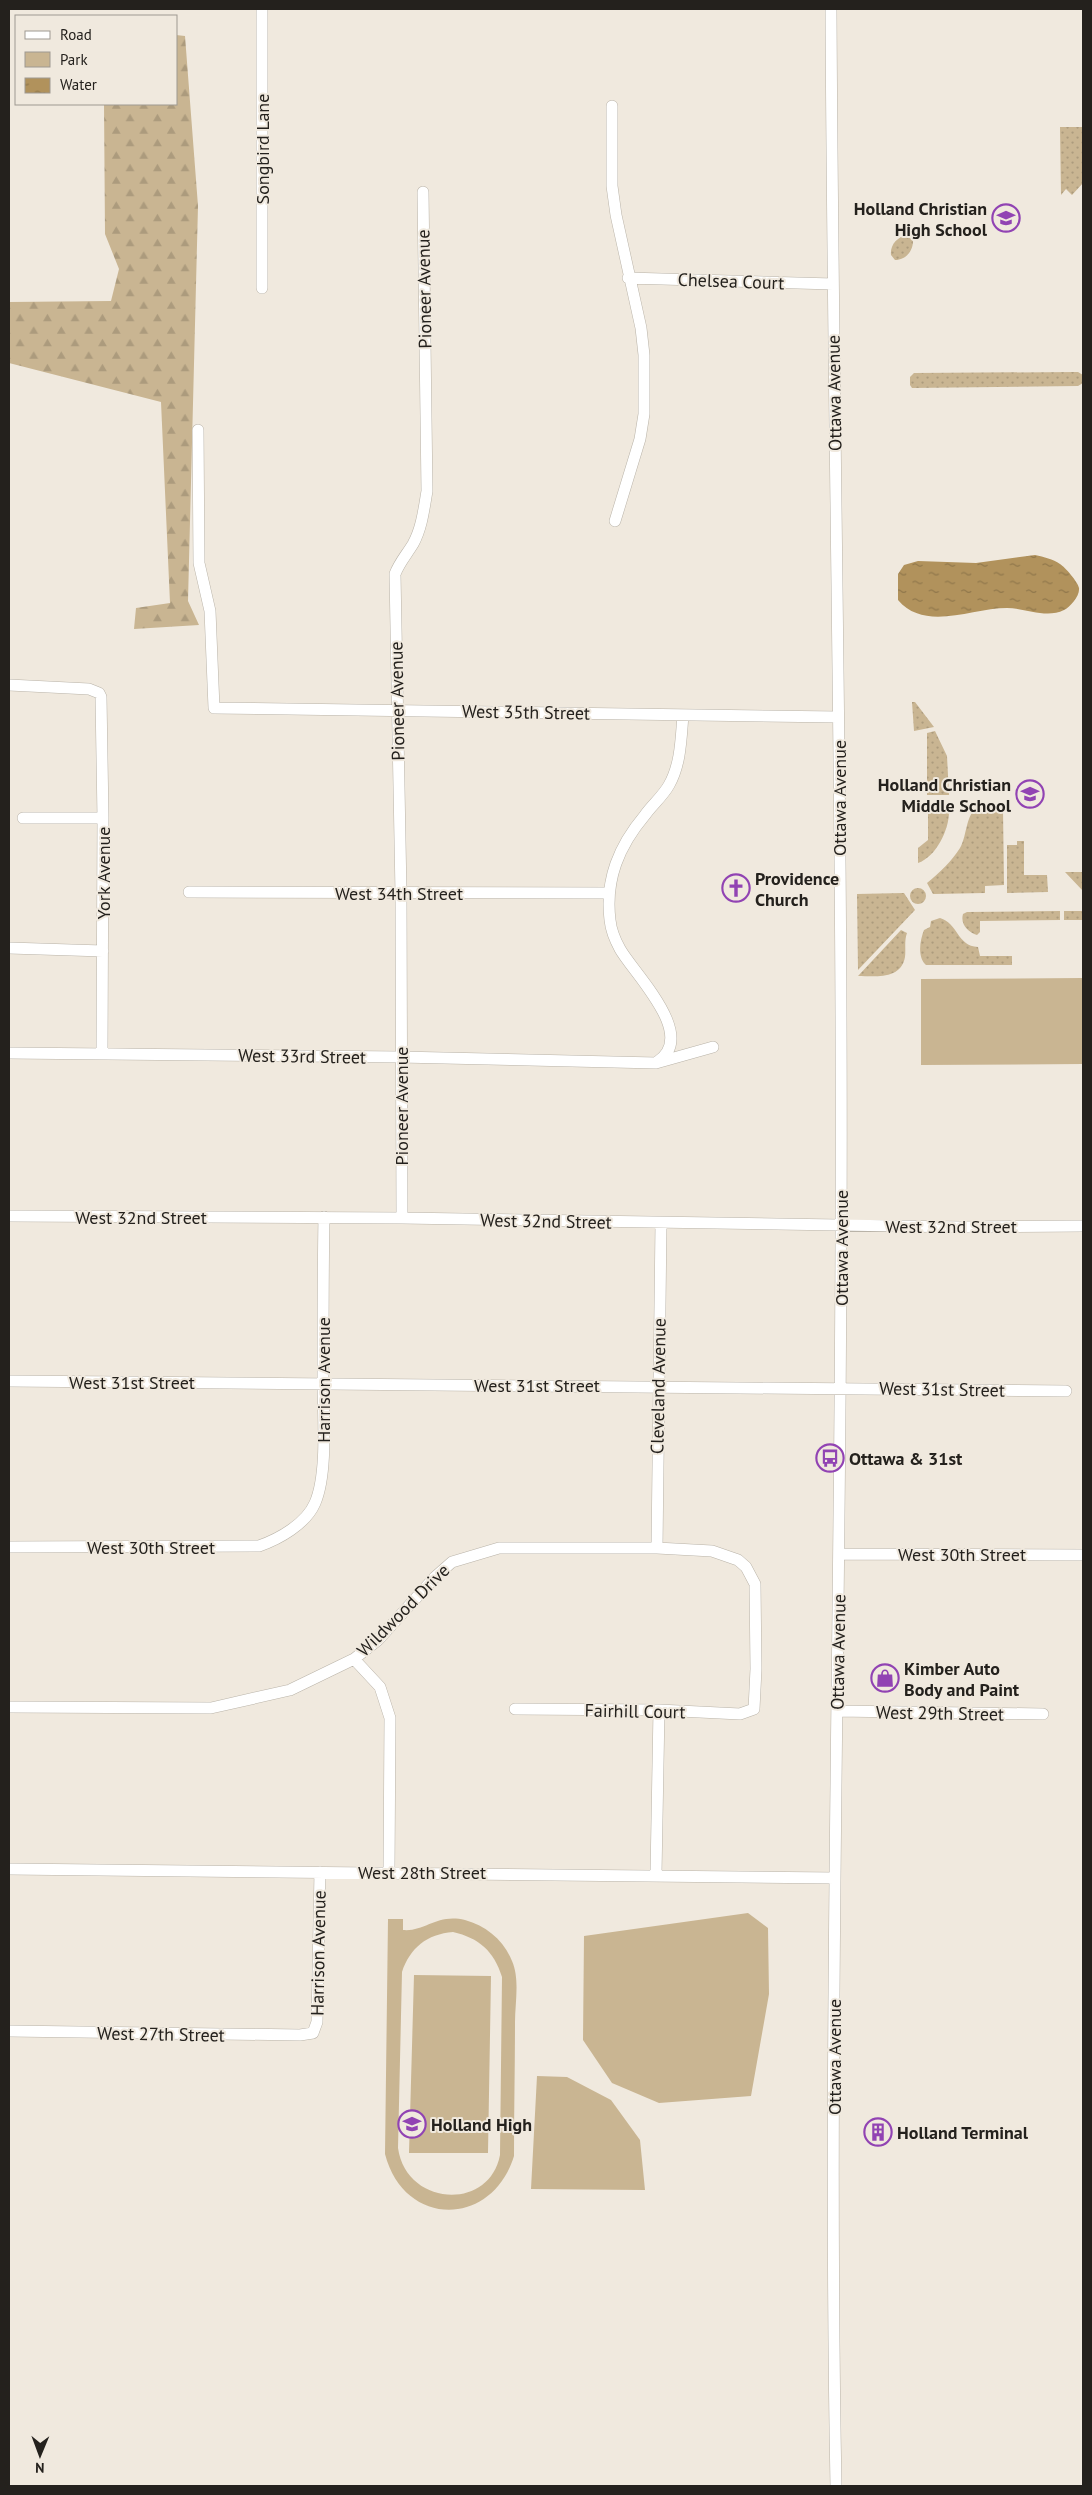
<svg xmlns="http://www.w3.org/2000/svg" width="1092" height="2495" font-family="'PT Sans',sans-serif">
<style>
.grass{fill:url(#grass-dots)}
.forest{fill:url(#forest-firs)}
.park{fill:#c9b592;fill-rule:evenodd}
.water{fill:url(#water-ripples)}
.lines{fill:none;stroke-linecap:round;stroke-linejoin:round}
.minor-casing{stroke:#b9b3a8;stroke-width:12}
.minor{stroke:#fff;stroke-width:11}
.labels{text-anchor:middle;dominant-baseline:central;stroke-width:4;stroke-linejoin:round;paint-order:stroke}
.street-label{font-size:18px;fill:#24211d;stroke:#f0e9de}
.poi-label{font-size:18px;font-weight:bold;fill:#24211d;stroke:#f0e9de;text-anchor:start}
</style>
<defs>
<pattern id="grass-dots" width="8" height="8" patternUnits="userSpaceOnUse" patternTransform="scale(1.25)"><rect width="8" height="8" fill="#c9b592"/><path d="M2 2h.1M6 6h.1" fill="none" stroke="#ac9b7d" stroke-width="1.8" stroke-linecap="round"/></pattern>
<pattern id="forest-firs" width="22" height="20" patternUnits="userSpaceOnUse" patternTransform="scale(1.25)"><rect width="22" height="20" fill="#c9b592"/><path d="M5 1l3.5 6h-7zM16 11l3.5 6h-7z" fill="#ac9b7d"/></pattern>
<pattern id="water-ripples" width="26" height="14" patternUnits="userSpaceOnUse" patternTransform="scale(1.25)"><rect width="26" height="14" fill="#b1925c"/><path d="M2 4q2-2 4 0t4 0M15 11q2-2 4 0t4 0" fill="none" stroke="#90774b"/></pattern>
</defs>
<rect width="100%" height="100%" fill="#f0e9de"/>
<!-- grass -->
<path class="grass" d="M 1060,127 L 1083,127 L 1083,183 L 1072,195 L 1066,189 L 1061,195 Z
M 907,235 L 913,241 C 913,251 906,260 895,260 L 891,255 C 890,245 897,237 907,235 Z
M 1078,372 L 1083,375 L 1083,383 L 1078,386 L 912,388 L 910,385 L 910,377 L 914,373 Z
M 912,702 L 915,702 L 934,727 L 914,731 Z
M 935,731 L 947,756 L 949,795 L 927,795 L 927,733 Z
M 982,806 L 999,806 L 1003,809 L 1004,885 L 985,886 L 985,893 L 933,894 L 927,883 C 939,873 952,861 960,848 C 968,835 965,809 982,806 Z
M 949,812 C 949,830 936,857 918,863 L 918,848 L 928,840 L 928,813 Z
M 1017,841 L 1024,841 L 1024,875 L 1047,875 L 1048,892 L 1007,893 L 1007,845 L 1017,845 Z
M 1065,872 L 1083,872 L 1083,891 Z
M910 896a8 8 0 1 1 16 0a8 8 0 1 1-16 0Z
M 904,893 L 915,910 L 858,970 L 857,894 Z
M 1060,911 L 1060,920 L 980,921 L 980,932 L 977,935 C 968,932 960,924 963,914 L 967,912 Z
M 1064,911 L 1083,911 L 1083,920 L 1064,920 Z
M 940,918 C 958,923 957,946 978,947 L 980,956 L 1012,956 L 1012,965 L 926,965 C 917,957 920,940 924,930 L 930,927 L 931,921 Z
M 901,930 L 907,933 C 904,941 906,949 905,957 C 901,980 875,976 858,976 Z"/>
<!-- forest -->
<path class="forest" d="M 176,35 L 185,36 L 198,206 L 188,601 L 199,625 L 134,629 L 136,608 L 170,603 L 161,402 L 9,363 L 9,302 L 111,301 L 119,269 L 105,234 L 104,104 L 176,104 Z"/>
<!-- park -->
<path class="park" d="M 1083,978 L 1083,1064 L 921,1065 L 921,979 Z
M 748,1913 L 768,1928 L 769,1994 L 751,2096 L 659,2103 L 612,2083 L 583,2040 L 584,1936 Z
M 388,1919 L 403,1919 L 403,1930 C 425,1932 437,1913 465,1920 C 487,1926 504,1941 512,1961 C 520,1979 515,2003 515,2022 C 515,2067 514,2111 514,2156 C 492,2228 404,2228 385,2154 ZM 453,1932 C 479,1938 494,1951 502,1977 L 500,2155 C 489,2212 406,2206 398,2148 L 402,1972 C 410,1948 427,1934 453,1932 Z
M 414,1975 L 491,1976 L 488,2153 L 409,2153 Z
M 537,2076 L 567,2077 L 611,2100 L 640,2140 L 645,2190 L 531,2189 Z"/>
<!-- water -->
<path class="water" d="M 1035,555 C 1044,557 1053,559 1060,564 C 1065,567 1078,582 1079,588 C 1080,596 1070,607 1064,610 C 1046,619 1026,608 1007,608 C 972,608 925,632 898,600 L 898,574 L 904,565 L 918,561 L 976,563 Z"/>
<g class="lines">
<!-- minor casing -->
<g class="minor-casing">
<path id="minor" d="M 262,9 L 262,288
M 831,9 C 833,420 843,830 841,1241 C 840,1656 828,2071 836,2486
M 612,106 L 612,186 L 616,215 L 641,328 L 644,355 L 644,414 L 640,439 L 615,521
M 628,278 L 833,284
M 198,430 L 199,563 L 210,611 L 214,708 L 838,717
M 9,685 L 89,689 L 99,693 L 101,697 L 103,818 L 102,1054
M 23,818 L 103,818
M 189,892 L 608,893
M 9,948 L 103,951
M 9,1053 L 400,1057 L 656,1063 L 713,1047
M 657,1062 C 699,1036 634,974 620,949 C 615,940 611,930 610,920 C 605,879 619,846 645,815 C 652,805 663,796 669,785 C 681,764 681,738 683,715
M 9,1216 L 402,1218 L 961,1227 L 1083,1226
M 402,1218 L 401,893 L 395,574 C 399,563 407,554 413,544 C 422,528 424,508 427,491 L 423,192
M 9,1381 L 1066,1391
M 9,1547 L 259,1546 C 279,1539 306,1524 315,1503 C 328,1473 323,1415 323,1382 C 323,1327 323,1272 324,1217
M 657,1548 L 661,1224
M 840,1554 L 1083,1555
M 354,1659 L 380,1687 L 390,1718 L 389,1872
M 9,1707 L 211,1708 L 290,1690 L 354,1659 L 378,1640 L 435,1577 L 452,1562 L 499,1548 L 657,1548 L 712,1551 L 738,1560 L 746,1567 L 755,1584 L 756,1669 L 754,1709 L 740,1714 L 659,1710 L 515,1709
M 837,1711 L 1043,1714
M 9,1869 L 835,1878
M 656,1874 L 659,1710
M 9,2031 L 300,2035 L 313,2033 L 317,2022 L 320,1872"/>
</g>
<!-- minor -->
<use href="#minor" class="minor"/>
</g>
<!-- icons -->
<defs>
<g id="school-ring" transform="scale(1.4375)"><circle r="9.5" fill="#f0e9de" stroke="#9143b3" stroke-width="1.5"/><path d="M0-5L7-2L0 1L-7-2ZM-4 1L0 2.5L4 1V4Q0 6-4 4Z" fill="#9143b3"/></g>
<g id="church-ring" transform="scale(1.4375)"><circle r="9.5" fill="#f0e9de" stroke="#9143b3" stroke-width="1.5"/><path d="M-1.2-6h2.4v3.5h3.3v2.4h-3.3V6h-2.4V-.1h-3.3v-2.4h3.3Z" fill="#9143b3"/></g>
<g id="bus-ring" transform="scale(1.4375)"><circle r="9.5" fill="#f0e9de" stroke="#9143b3" stroke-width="1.5"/><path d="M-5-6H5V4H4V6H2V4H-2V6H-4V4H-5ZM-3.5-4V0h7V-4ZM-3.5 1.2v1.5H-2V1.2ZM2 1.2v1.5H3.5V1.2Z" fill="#9143b3"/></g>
<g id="shop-ring" transform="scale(1.4375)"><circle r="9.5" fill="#f0e9de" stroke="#9143b3" stroke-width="1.5"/><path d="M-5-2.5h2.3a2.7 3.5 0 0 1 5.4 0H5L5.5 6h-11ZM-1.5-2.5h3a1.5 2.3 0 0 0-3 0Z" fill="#9143b3"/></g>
<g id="building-ring" transform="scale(1.4375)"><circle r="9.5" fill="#f0e9de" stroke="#9143b3" stroke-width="1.5"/><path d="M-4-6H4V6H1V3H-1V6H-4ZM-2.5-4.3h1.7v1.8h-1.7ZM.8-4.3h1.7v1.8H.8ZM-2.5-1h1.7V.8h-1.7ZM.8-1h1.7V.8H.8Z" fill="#9143b3"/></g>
</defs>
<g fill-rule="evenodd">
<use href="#school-ring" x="1006" y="218"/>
<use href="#school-ring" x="1030" y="794"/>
<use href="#church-ring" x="736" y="888"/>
<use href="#bus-ring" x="830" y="1458"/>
<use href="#shop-ring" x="885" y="1678"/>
<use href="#school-ring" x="412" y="2124"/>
<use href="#building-ring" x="878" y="2132"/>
</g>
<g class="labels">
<!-- street labels -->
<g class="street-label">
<text transform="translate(262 149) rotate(-90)">Songbird Lane</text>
<text transform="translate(731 281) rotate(2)">Chelsea Court</text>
<text transform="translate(424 289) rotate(-91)">Pioneer Avenue</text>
<text transform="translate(834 393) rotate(-91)">Ottawa Avenue</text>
<text transform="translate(397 701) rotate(-91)">Pioneer Avenue</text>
<text transform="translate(526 712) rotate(1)">West 35th Street</text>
<text transform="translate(839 798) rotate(-90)">Ottawa Avenue</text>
<text transform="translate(103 873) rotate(-90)">York Avenue</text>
<text x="399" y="893">West 34th Street</text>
<text transform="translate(302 1056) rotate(1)">West 33rd Street</text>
<text transform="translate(401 1106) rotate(-90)">Pioneer Avenue</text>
<text x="141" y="1217">West 32nd Street</text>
<text transform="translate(546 1221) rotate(1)">West 32nd Street</text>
<text x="951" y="1226">West 32nd Street</text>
<text transform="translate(841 1248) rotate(-90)">Ottawa Avenue</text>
<text transform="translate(323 1380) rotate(-90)">Harrison Avenue</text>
<text x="132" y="1382">West 31st Street</text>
<text x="537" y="1385">West 31st Street</text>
<text transform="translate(658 1386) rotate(-89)">Cleveland Avenue</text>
<text transform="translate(942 1389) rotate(1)">West 31st Street</text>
<text x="151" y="1547">West 30th Street</text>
<text x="962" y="1554">West 30th Street</text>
<text transform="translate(403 1610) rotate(-45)">Wildwood Drive</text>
<text transform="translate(838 1652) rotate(-89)">Ottawa Avenue</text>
<text transform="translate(635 1711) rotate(1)">Fairhill Court</text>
<text transform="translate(940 1713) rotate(1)">West 29th Street</text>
<text x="422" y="1872">West 28th Street</text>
<text transform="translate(318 1953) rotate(-89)">Harrison Avenue</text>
<text transform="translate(161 2034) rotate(1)">West 27th Street</text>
<text transform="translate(834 2057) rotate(-90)">Ottawa Avenue</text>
</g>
<!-- poi labels -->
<g class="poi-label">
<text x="987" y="208" text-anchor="end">Holland Christian<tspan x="987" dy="21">High School</tspan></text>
<text x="1011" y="784" text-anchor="end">Holland Christian<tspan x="1011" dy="21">Middle School</tspan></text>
<text x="755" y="878">Providence<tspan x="755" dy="21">Church</tspan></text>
<text x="849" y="1458">Ottawa &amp; 31st</text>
<text x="904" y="1668">Kimber Auto<tspan x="904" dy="21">Body and Paint</tspan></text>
<text x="431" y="2124">Holland High</text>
<text x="897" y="2132">Holland Terminal</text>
</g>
</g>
<!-- border -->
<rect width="1092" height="2495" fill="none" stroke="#24211d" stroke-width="20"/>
<!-- legend -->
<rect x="15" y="15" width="162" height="90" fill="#f0e9de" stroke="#9e9991"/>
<rect x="25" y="31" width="25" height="8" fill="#ffffff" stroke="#9e9991"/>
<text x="60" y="40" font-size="15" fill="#24211d">Road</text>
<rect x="25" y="52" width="25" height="15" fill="#c9b592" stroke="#9e9991"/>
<text x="60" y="65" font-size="15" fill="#24211d">Park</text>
<rect x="25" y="78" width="25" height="15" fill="url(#water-ripples)" stroke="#9e9991"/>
<text x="60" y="90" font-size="15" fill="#24211d">Water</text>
<!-- north arrow -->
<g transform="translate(40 2455) rotate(181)" stroke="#f0e9de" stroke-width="4" paint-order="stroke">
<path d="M0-4L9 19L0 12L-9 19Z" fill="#24211d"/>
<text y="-8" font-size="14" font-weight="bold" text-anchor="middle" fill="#24211d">N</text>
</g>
</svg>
